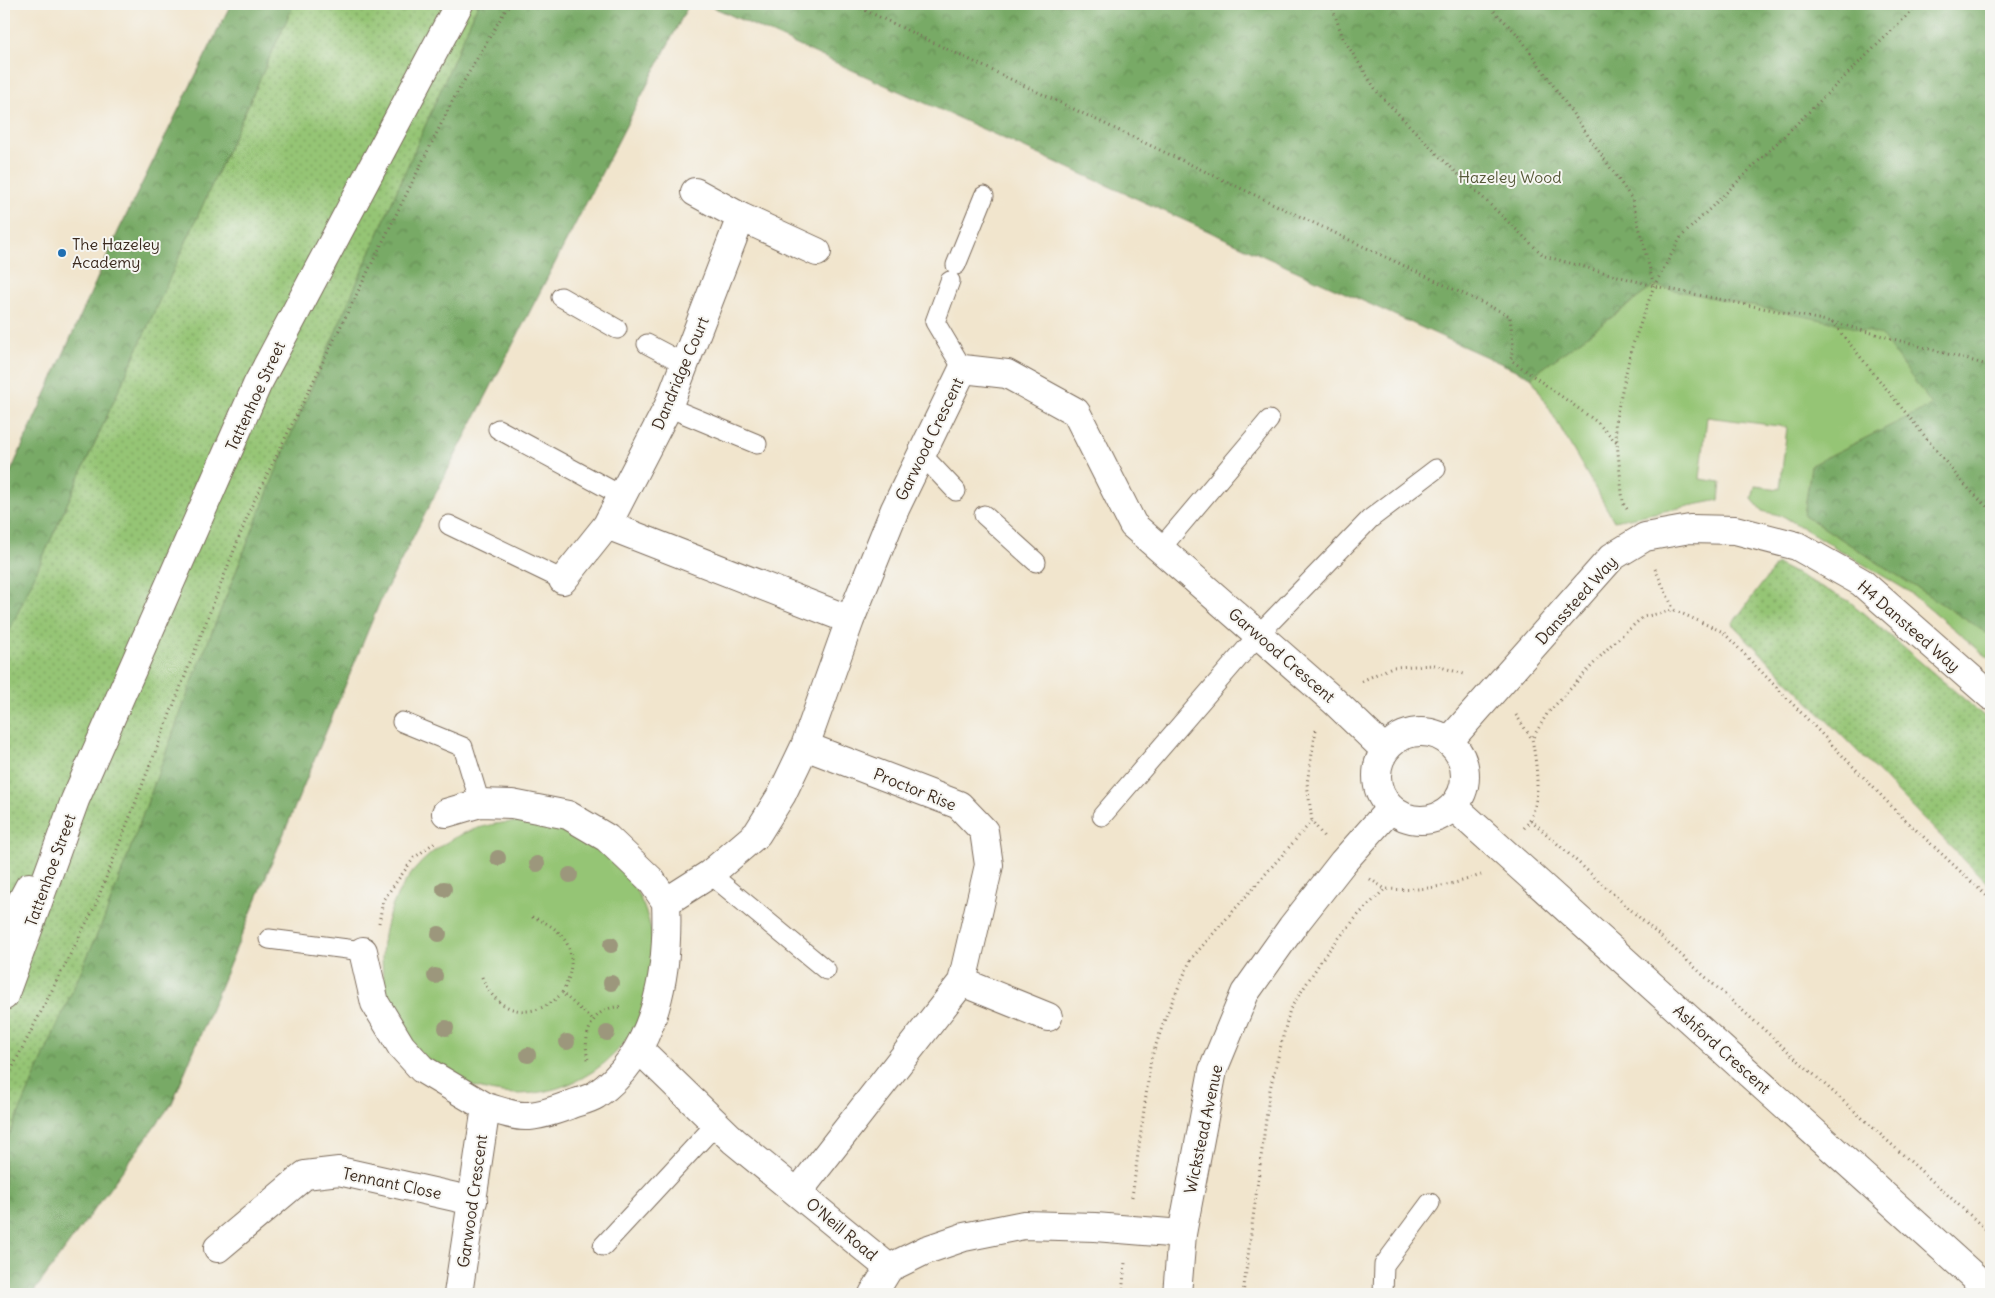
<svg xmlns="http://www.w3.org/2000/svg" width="1995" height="1298" font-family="Delius,sans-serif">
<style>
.grass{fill:url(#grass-dots);stroke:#68784a}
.forest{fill:url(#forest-crowns);stroke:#5a6a42}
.park{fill:#95c575;stroke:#68784a}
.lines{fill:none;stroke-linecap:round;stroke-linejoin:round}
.lane-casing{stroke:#7b6b5b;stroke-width:21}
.street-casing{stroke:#7b6b5b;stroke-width:30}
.secondary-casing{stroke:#7b6b5b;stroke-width:30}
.path{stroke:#7b6b5b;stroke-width:3;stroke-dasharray:1 4;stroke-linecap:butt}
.lane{stroke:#fff;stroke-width:19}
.street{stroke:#fff;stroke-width:28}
.secondary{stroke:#fff;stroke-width:28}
.tree{fill:#9c977b}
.poi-dot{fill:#1f6fb2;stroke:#f6f6f2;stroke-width:2}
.labels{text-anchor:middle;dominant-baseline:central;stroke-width:4;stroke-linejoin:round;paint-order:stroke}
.park-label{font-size:16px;fill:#565838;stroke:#f6f6f2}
.poi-label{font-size:16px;fill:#3b2a1e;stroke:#f6f6f2;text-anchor:start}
.street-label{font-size:16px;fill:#3b2a1e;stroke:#f6f6f2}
</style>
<defs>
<pattern id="grass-dots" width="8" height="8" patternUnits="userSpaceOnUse" patternTransform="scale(1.25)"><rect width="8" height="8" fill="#95c575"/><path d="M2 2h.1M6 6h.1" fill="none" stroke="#7ba05f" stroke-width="1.8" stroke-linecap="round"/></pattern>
<pattern id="forest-crowns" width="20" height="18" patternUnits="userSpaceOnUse" patternTransform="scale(1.25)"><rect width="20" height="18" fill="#78aa66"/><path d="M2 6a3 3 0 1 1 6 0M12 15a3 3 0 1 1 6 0" fill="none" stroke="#648b53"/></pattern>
</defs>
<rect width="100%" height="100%" fill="#f6f6f2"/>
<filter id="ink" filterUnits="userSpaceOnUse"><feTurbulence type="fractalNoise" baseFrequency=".02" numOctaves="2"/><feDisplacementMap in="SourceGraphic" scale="10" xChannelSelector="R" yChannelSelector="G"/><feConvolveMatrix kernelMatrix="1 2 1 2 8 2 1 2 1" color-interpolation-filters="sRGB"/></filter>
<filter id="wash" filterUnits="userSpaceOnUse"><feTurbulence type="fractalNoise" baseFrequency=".0096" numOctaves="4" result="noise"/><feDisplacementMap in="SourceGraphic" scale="20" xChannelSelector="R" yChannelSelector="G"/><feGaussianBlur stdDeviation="1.12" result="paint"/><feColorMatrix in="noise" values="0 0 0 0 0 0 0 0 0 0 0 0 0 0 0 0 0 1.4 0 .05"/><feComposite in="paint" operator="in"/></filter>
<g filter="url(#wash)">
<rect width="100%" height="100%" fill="#f1e5cd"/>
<!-- grass -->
<path class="grass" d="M 231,4 L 689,4 L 381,599 L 172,1103 L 32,1294 L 4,1294 L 4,487 L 119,230 Z
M 1777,564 L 1849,601 L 1991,722 L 1991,887 L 1732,624 Z"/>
<!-- forest -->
<path class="forest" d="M 231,4 L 294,4 L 4,643 L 4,487 L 119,230 Z
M 478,4 L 689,4 L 381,599 L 172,1103 L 32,1294 L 4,1294 L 4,1147 L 106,914 L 192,682 L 286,446 Z
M 706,4 L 1991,4 L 1991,636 L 1804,515 L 1811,465 L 1931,405 L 1654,286 L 1531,377 Z"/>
<!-- park -->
<path class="park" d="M 1654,286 L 1832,322 L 1881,335 L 1932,405 L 1811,465 L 1804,515 L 1991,636 L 1991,660 L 1908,591 L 1783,516 L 1762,511 L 1752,499 L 1755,486 L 1780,489 L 1787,427 L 1707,417 L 1700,479 L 1721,482 L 1719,500 L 1614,521 L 1531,377 Z
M382 958a136 136 0 1 1 272 0a136 136 0 1 1-272 0Z"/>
</g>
<g filter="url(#ink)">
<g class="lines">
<!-- lane casing -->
<g class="lane-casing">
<path id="lane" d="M 956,265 L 984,196
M 950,281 L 935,322 L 963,369
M 561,297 L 617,329
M 647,344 L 685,364
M 668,407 L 757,444
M 498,429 L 622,496
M 922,455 L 956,491
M 984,515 L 1036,562
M 449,525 L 563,580
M 1161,548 L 1269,420
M 402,722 L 463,747 L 480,803
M 1102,816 L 1259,634 L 1370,519 L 1436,469
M 710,874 L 826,970
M 269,939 L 363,951
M 603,1246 L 716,1124
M 1383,1294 L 1384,1265 L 1430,1203"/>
</g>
<!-- street casing -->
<g class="street-casing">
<path id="street" d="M 695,192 L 741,217
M 607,525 L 668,407 L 741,217 L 817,252
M 563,580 L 607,525 L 850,620
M1377 776a44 44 0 1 1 88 0a44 44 0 1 1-88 0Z
M 1449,741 L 1612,557 L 1645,537 L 1690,529 L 1735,530 L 1797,546 L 1861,582 L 1991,696
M 1453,806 L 1991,1292
M 446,813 L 480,803 L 512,804 L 568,815 L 607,838 L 651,880 L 666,902
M 363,951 L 375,1003 L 401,1046 L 422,1069 L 486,1107
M 962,982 L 1048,1017
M 639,1049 L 734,1141 L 889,1268 L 926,1250 L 964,1237 L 1024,1225 L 1095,1227 L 1182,1234
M 798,1192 L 962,982 L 989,865 L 984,831 L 959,805 L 805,746
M 218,1248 L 305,1175 L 339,1171 L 473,1201
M 458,1294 L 486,1107 C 498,1110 514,1117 527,1116 C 540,1116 555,1110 567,1106 C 576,1102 588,1100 596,1095 C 657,1053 669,970 666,902 L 710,874 L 757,834 L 782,794 L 805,746 L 850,620 L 895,509 L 963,369 L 1007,374 L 1076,412 L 1133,525 L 1334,701 L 1385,750
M 873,1294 L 889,1268
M 1177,1294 L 1182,1234 L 1213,1070 L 1245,993 L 1292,927 L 1343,862 L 1391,808"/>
</g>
<!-- secondary casing -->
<g class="secondary-casing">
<path id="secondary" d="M 4,934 L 29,887
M 4,996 L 75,800 L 257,385 L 459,4"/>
</g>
<!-- path -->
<path class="path" d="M 852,4 L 1510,316 L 1513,343 L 1511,360 L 1597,422 L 1618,444
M 1331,4 L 1343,38 L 1378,93 L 1437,154 L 1544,256 L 1654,286 L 1832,322 L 1991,366
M 1487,4 L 1519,36 L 1632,199 L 1654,286
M 1832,322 L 1962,482 L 1991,511
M 1627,509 L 1623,503 L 1615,422 L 1631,350 L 1654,286 L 1681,237 L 1919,4
M 1655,569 L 1674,610
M 1362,681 L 1392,667 L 1434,665 L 1464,674
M 1516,715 L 1532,739
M 1316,730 L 1307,783 L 1312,821 L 1324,837
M 1531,820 L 1991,1234
M 1524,828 C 1543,808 1537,765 1532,739 L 1547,714 L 1611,645 L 1643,617 L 1674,610 L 1723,632 L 1898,813 L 1991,900
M 1370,879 L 1385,889
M 532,917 C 570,930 581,958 562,993 L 593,1020
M 379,923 L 383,900 L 414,858 L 435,842
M 482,977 C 496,1014 534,1023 562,993
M 588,1059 C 582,1037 592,1006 620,1007
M 4,1084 L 95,906 L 251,507 L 454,98 L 509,4
M 1132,1197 L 1151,1059 L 1167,1013 L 1191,959 L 1312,821
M 1122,1294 L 1125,1263
M 1243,1294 L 1270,1089 L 1290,1009 L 1325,955 L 1359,914 L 1385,889 C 1422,891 1446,887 1481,875"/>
<!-- lane -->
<use href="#lane" class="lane"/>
<!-- street -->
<use href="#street" class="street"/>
<!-- secondary -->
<use href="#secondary" class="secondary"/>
</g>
<!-- trees -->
<g class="tree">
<circle cx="498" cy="858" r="8"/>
<circle cx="537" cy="864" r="8"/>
<circle cx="570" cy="875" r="8"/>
<circle cx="444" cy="889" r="8"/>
<circle cx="439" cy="934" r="8"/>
<circle cx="611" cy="945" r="8"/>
<circle cx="435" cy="976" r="8"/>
<circle cx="611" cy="983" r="8"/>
<circle cx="446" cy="1028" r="8"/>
<circle cx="607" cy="1033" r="8"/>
<circle cx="567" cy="1042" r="8"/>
<circle cx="528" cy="1055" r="8"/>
</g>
</g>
<!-- markers -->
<circle class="poi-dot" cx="62" cy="253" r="5"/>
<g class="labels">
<!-- park labels -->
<g class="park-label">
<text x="1510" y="177">Hazeley Wood</text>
</g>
<!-- poi labels -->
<g class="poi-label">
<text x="72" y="244">The Hazeley<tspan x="72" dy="18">Academy</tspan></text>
</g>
<!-- street labels -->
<g class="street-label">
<text transform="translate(680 373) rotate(-67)">Dandridge Court</text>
<text transform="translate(255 396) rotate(-65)">Tattenhoe Street</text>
<text transform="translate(929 439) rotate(-64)">Garwood Crescent</text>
<text transform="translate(1576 600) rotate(-48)">Danssteed Way</text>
<text transform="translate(1909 626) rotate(41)">H4 Dansteed Way</text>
<text transform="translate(1282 655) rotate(41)">Garwood Crescent</text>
<text transform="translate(915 789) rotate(22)">Proctor Rise</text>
<text transform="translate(50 870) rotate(-70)">Tattenhoe Street</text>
<text transform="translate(1722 1049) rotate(42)">Ashford Crescent</text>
<text transform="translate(1203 1129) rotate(-78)">Wickstead Avenue</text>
<text transform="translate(392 1183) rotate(12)">Tennant Close</text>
<text transform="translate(472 1201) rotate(-82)">Garwood Crescent</text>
<text transform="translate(842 1229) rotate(40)">O'Neill Road</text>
</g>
</g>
<!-- margin -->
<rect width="1995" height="1298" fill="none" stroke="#f6f6f2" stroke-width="20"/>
</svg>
